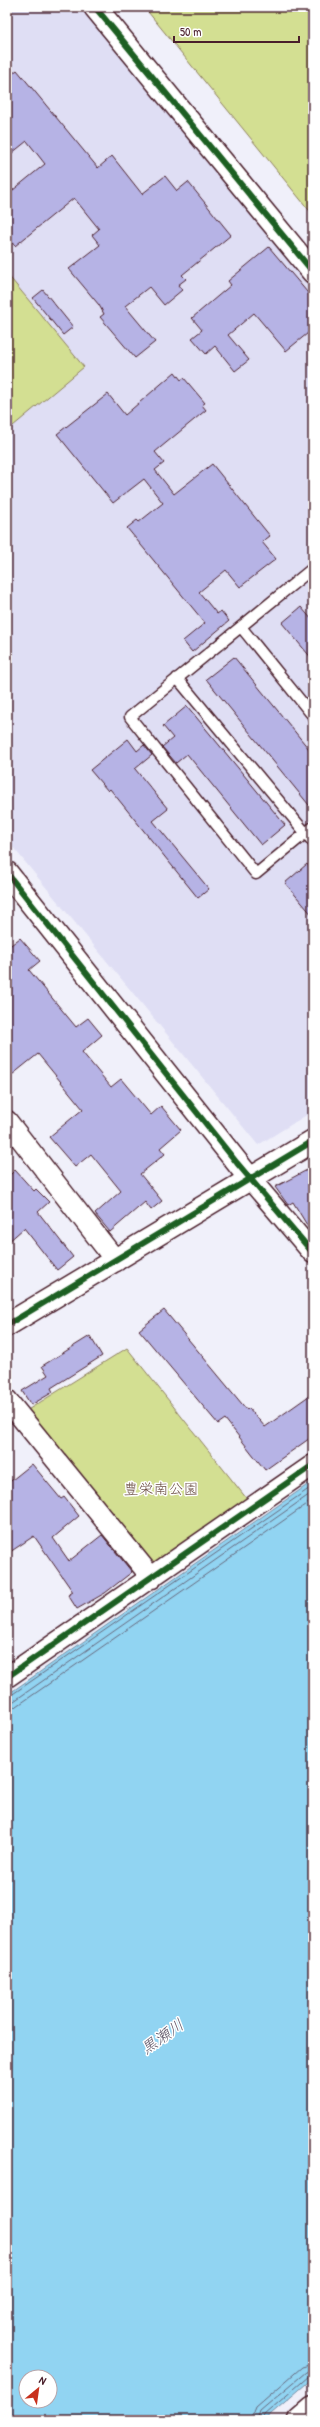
<svg xmlns="http://www.w3.org/2000/svg" width="320" height="2427" font-family="'Patrick Hand','Klee One',sans-serif">
<style>
.built{fill:#dfdef4}
.green{fill:#d3df92;stroke:#8e7f5e}
.water{fill:#91d4f2;stroke:#758ca2;fill-rule:evenodd}
.lines{fill:none;stroke-linecap:round;stroke-linejoin:round}
.shore{stroke:#66677b;stroke-width:1}
.building{fill:#b6b3e5;stroke:#4a1f2b}
.lane-casing{stroke:#4a1f2b;stroke-width:13}
.street-casing{stroke:#4a1f2b;stroke-width:23}
.secondary-casing{stroke:#4a1f2b;stroke-width:25}
.lane{stroke:#fff;stroke-width:10}
.street{stroke:#fff;stroke-width:20}
.secondary{stroke:#fff;stroke-width:22}
.cycleway-casing{stroke:#fff;stroke-width:8}
.cycleway{stroke:#1b5e20;stroke-width:6}
.labels{text-anchor:middle;dominant-baseline:central;stroke-width:3;stroke-linejoin:round;paint-order:stroke}
.park-label{font-size:15px;fill:#6c4f45;stroke:#fff}
.water-label{font-size:16px;font-style:italic;fill:#5f5567;stroke:#fff}
</style>
<rect width="100%" height="100%" fill="#f0f0fa"/>
<filter id="ink" filterUnits="userSpaceOnUse"><feTurbulence type="fractalNoise" baseFrequency=".025" numOctaves="2"/><feDisplacementMap in="SourceGraphic" scale="8" xChannelSelector="R" yChannelSelector="G"/><feConvolveMatrix kernelMatrix="1 2 1 2 8 2 1 2 1" color-interpolation-filters="sRGB"/></filter>
<g filter="url(#ink)">
<!-- built -->
<path class="built" d="M 7,7 L 80,7 L 313,291 L 313,1111 L 258,1145 L 7,840 Z"/>
<!-- green -->
<path class="green" d="M 144,7 L 313,7 L 313,215 Z
M 7,274 L 84,367 L 7,431 Z
M 127,1348 L 251,1504 L 161,1565 L 141,1560 L 26,1411 Z"/>
<!-- water -->
<path class="water" d="M 313,1481 L 313,2378 L 264,2420 L 7,2420 L 7,1695 ZM 26,2377 L 50,2377 L 50,2401 L 26,2401 Z"/>
<g class="lines">
<!-- shore -->
<path class="shore" d="M 7,1698 L 313,1486
M 7,1703 L 14,1701 L 313,1492
M 7,1709 L 17,1706 L 313,1500
M 251,2420 L 256,2407 L 302,2367 L 313,2364
M 257,2420 L 260,2411 L 306,2372 L 313,2370
M 262,2420 L 264,2415 L 309,2376 L 313,2375"/>
</g>
<!-- building -->
<path class="building" d="M 17,70 L 98,168 L 112,156 L 142,194 L 165,176 L 177,191 L 188,182 L 231,235 L 182,275 L 186,279 L 178,285 L 182,290 L 164,305 L 149,287 L 125,306 L 155,342 L 135,358 L 100,317 L 104,314 L 99,305 L 69,269 L 100,245 L 92,235 L 99,229 L 74,198 L 15,246 L 7,237 L 7,195 L 45,164 L 27,141 L 7,157 L 7,78 Z
M 269,247 L 313,299 L 313,329 L 286,351 L 254,313 L 228,335 L 249,360 L 235,371 L 215,346 L 206,354 L 192,338 L 202,330 L 192,318 L 231,285 L 228,281 Z
M 43,290 L 73,327 L 63,335 L 33,298 Z
M 175,372 L 181,380 L 184,378 L 205,403 L 202,405 L 206,410 L 155,452 L 164,463 L 155,470 L 174,494 L 212,464 L 270,536 L 262,542 L 276,559 L 240,587 L 226,570 L 199,592 L 217,614 L 221,611 L 229,621 L 192,652 L 183,641 L 205,623 L 127,528 L 137,520 L 139,522 L 163,503 L 144,479 L 113,503 L 57,434 L 108,394 L 125,415 Z
M 301,607 L 313,621 L 313,660 L 282,623 Z
M 234,657 L 313,754 L 313,810 L 206,679 Z
M 187,706 L 285,825 L 261,845 L 187,754 L 176,763 L 162,747 L 173,738 L 163,726 Z
M 128,739 L 137,751 L 144,745 L 152,755 L 135,769 L 168,809 L 153,821 L 209,889 L 198,898 L 110,789 L 108,791 L 90,770 Z
M 307,864 L 313,872 L 313,916 L 285,883 Z
M 20,938 L 40,961 L 29,970 L 76,1027 L 88,1018 L 102,1035 L 82,1052 L 111,1087 L 121,1079 L 151,1115 L 161,1106 L 181,1130 L 160,1148 L 165,1154 L 140,1174 L 162,1201 L 151,1210 L 145,1202 L 110,1232 L 95,1214 L 121,1191 L 91,1154 L 75,1167 L 49,1137 L 83,1109 L 38,1054 L 7,1079 L 7,948 Z
M 15,1170 L 34,1191 L 36,1189 L 49,1202 L 38,1212 L 73,1257 L 57,1270 L 24,1228 L 7,1243 L 7,1178 Z
M 307,1170 L 313,1182 L 313,1235 L 293,1202 L 288,1205 L 275,1187 Z
M 164,1310 L 247,1410 L 249,1408 L 265,1427 L 313,1393 L 313,1436 L 265,1470 L 225,1419 L 218,1424 L 139,1330 Z
M 90,1336 L 102,1356 L 51,1388 L 53,1392 L 31,1405 L 22,1391 L 48,1375 L 42,1366 Z
M 32,1464 L 61,1499 L 64,1497 L 79,1516 L 53,1538 L 69,1561 L 102,1535 L 132,1572 L 105,1593 L 77,1609 L 68,1595 L 73,1592 L 34,1536 L 7,1554 L 7,1484 Z"/>
<g class="lines">
<!-- lane casing -->
<g class="lane-casing">
<path id="lane" d="M 313,568 L 130,717 L 256,874 L 313,827
M 241,627 L 313,716
M 177,678 L 313,842"/>
</g>
<!-- street casing -->
<g class="street-casing">
<path id="street" d="M 7,1121 L 116,1261
M 251,1180 L 313,1253
M 7,1400 L 152,1578
M 7,1677 L 313,1465"/>
</g>
<!-- secondary casing -->
<g class="secondary-casing">
<path id="secondary" d="M 95,7 L 313,272
M 7,873 L 251,1180
M 7,1325 L 313,1141
M 299,2420 L 313,2408"/>
</g>
<!-- lane -->
<use href="#lane" class="lane"/>
<!-- street -->
<use href="#street" class="street"/>
<!-- secondary -->
<use href="#secondary" class="secondary"/>
<!-- cycleway casing -->
<g class="cycleway-casing">
<path id="cycleway" d="M 95,7 L 313,272
M 7,873 L 237,1163 L 313,1253
M 7,1325 L 313,1141
M 7,1677 L 313,1465"/>
</g>
<!-- cycleway -->
<use href="#cycleway" class="cycleway"/>
</g>
</g>
<g class="labels">
<!-- park labels -->
<g class="park-label">
<text x="161" y="1488">豊栄南公園</text>
</g>
<!-- water labels -->
<g class="water-label">
<text transform="translate(162 2036) rotate(-35)">黒瀬川</text>
</g>
</g>
<!-- margin -->
<rect width="320" height="2427" fill="none" stroke="#fff" stroke-width="24"/>
<rect x="12" y="12" width="296" height="2403" fill="none" stroke="#4a1f2b" stroke-width="1.5" filter="url(#ink)"/>
<!-- north arrow -->
<g transform="translate(38 2389) rotate(29)"><circle r="19" fill="#ffffff" stroke="#b7a5aa"/>
<path d="M0-3L7 15L0 10L-7 15Z" fill="#c8321e"/>
<text y="-6" font-size="11" font-weight="bold" text-anchor="middle" fill="#4a1f2b">N</text>
</g>
<!-- scale -->
<path d="M174 36v6h125v-6" fill="none" stroke="#4a1f2b" stroke-width="2"/>
<text x="180" y="36" font-size="12" fill="#4a1f2b" stroke="#ffffff" stroke-width="3" paint-order="stroke">50 m</text>
</svg>
